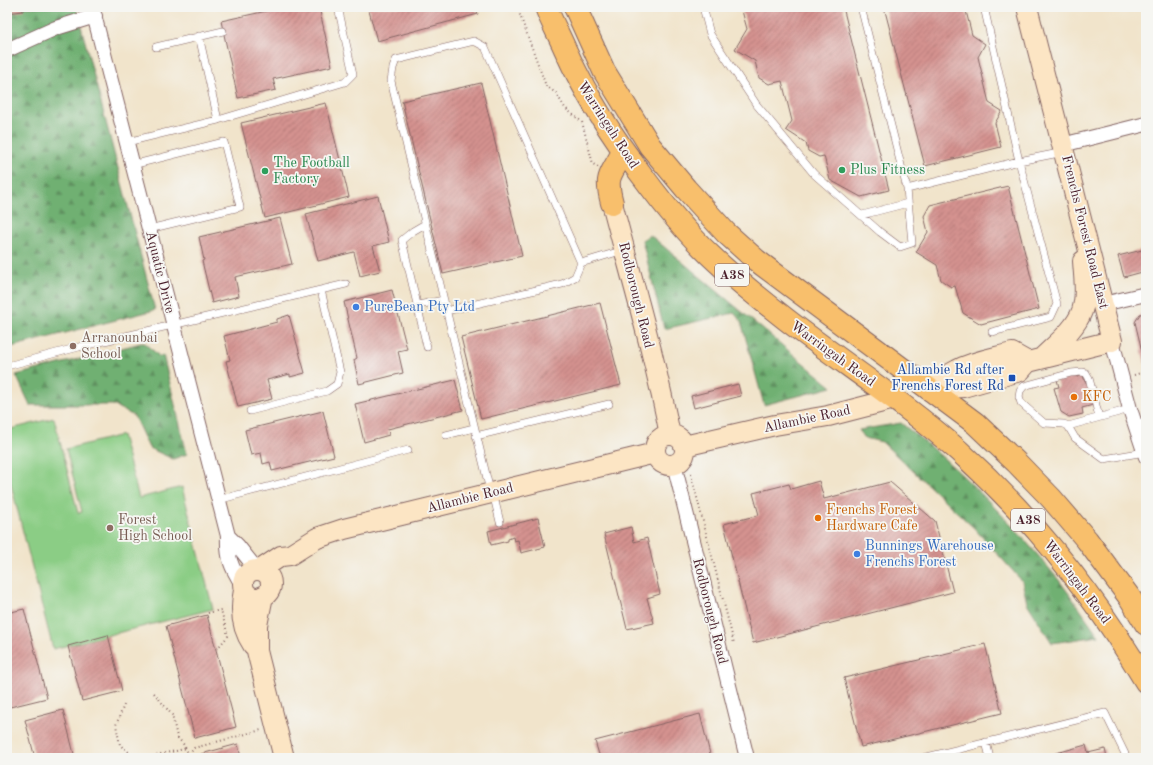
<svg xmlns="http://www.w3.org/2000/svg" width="1153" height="765" font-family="'Old Standard TT',serif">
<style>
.forest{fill:url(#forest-firs);stroke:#5d684e}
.garden{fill:#8bcd85;stroke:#6a7658}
.building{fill:url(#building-hatch)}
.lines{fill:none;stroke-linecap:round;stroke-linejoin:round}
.lane-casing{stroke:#846463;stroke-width:8}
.street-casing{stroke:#846463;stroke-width:16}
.secondary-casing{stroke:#846463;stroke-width:22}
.highway-casing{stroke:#846463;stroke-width:24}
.path{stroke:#846463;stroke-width:2;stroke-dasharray:1 3;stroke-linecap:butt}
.lane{stroke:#fff;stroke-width:7}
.street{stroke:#fff;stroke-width:14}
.secondary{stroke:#fce5c4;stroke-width:20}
.highway{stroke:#f8bf6c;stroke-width:22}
.leisure-dot{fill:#2e9e5b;stroke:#f6f6f2;stroke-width:1.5}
.shop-dot{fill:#3f7fe0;stroke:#f6f6f2;stroke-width:1.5}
.education-dot{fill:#8d6e63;stroke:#f6f6f2;stroke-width:1.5}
.transit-dot{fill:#1a4fb4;stroke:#f6f6f2;stroke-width:1.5}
.food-dot{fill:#e8710a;stroke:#f6f6f2;stroke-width:1.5}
.labels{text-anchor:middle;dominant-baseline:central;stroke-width:3.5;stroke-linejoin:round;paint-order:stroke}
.shield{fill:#f6f6f2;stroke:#7e6067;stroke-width:1}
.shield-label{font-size:13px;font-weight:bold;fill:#4a1f2b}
.street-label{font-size:14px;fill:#4a1f2b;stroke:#f6f6f2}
.leisure-label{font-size:14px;fill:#27864d;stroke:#f6f6f2;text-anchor:start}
.shop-label{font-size:14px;fill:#366cbe;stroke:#f6f6f2;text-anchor:start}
.education-label{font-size:14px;fill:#785e54;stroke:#f6f6f2;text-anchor:start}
.transit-label{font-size:14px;fill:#164399;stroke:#f6f6f2;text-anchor:end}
.food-label{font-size:14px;fill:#c56008;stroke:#f6f6f2;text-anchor:start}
</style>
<defs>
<pattern id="forest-firs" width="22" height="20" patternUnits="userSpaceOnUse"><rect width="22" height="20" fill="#70b072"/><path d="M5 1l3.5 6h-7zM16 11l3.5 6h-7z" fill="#5e8f5e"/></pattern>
<pattern id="building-hatch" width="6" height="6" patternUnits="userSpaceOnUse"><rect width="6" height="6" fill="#d4928f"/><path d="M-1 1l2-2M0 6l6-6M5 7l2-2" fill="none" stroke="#ae7775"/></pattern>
</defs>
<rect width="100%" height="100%" fill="#f6f6f2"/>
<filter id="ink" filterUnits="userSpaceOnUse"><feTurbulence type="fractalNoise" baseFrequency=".025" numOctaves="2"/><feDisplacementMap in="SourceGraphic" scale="8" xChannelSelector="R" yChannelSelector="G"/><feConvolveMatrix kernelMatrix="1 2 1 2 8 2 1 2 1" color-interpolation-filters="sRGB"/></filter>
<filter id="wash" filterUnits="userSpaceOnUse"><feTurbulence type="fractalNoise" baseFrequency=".012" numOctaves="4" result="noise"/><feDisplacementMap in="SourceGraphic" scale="16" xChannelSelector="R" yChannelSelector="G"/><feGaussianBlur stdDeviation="0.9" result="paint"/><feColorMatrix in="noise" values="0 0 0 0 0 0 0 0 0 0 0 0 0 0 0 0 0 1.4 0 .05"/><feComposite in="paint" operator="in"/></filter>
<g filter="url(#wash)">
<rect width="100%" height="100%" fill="#f1e4cb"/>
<!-- forest -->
<path class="forest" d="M 7,7 L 76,7 L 155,310 L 7,348 Z
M 650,235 L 832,387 L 764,405 L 741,321 L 734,313 L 664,329 L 642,240 Z
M 141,343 L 145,343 L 160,357 L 163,355 L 187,454 L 173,459 L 149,448 L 134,416 L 113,405 L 30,405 L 16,375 Z
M 901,423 C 960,468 1011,522 1058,579 C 1072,597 1085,617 1099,636 L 1052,643 L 1027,603 L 1022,581 L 974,528 L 882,442 L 865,438 L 859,430 Z"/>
<!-- garden -->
<path class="garden" d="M 54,418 L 78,513 L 82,512 L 66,449 L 122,435 L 139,498 L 182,487 L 213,609 L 53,649 L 7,469 L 7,430 Z"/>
<g id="blocks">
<!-- building -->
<path class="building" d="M 7,7 L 23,7 L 23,11 L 7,13 Z
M 285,7 L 319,7 L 332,66 L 273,79 L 276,90 L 238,98 L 221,21 Z
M 368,7 L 476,7 L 478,14 L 377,41 Z
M 741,7 L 843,7 L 889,190 L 861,197 L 830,180 L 824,156 L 819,157 L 808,151 L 806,143 L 786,130 L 792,121 L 782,81 L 769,84 L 759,78 L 755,61 L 735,49 L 747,29 Z
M 884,7 L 965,7 L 972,35 L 985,44 L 978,57 L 989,103 L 1002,111 L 995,123 L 1001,147 L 925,166 Z
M 481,83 L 522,256 L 443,274 L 402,101 Z
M 326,103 L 349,197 L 265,218 L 241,123 Z
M 1008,186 L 1039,309 L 981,324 L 963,313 L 955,286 L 951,287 L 941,280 L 937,265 L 916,252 L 928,232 L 924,216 L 930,205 Z
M 378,196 L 389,242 L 373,246 L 380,271 L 360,276 L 354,252 L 318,261 L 306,214 Z
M 280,218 L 292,264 L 235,277 L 239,296 L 212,303 L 202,261 L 204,260 L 199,237 Z
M 1146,249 L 1146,271 L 1124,277 L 1118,256 Z
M 392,290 L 407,349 L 398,351 L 403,373 L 359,384 L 354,360 L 357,358 L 344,302 Z
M 600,303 L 621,385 L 481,419 L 461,337 Z
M 1146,312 L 1146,364 L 1145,364 L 1135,322 L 1140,314 Z
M 289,315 L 305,373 L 290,377 L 290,374 L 267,380 L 272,399 L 238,407 L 226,361 L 230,360 L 224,336 L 277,322 L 277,319 Z
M 1076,374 L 1077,377 L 1083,375 L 1085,382 L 1087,382 L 1093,405 L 1082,408 L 1083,414 L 1069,417 L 1061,412 L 1054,388 L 1059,387 L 1057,380 Z
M 455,380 L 463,410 L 388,429 L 389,435 L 364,442 L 355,404 Z
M 738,384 L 741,396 L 694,408 L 691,396 Z
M 323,411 L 334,456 L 272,471 L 270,462 L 263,464 L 261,453 L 251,455 L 245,430 Z
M 819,481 L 824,499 L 890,482 L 935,521 L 953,592 L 753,643 L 724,524 L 759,515 L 753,493 L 789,484 L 791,489 Z
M 538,518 L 545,547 L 521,553 L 518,540 L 514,541 L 513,537 L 508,539 L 508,541 L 491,545 L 488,531 Z
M 631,527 L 634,542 L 647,538 L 660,594 L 647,598 L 654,623 L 627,629 L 604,534 Z
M 24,609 L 47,698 L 10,707 L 7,695 L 7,613 Z
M 207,615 L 236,727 L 195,738 L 166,626 Z
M 108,635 L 122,691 L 82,701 L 68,646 Z
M 985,644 L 1002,713 L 861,747 L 844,678 Z
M 63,710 L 75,758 L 35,758 L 25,720 Z
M 700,714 L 711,758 L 600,758 L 595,741 Z
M 238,744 L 241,758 L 202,758 L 201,754 Z
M 1086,745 L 1088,753 L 1105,749 L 1107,758 L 1038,758 Z"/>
</g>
</g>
<g filter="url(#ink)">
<use href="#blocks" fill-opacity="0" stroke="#846463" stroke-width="1"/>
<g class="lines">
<!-- lane casing -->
<g class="lane-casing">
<path id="lane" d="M 703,7 L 710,34 L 756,104 L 814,174 L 880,232 L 900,247 L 912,243 L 907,189
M 861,7 L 907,189 L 1019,161 L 1064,152
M 984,7 L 1019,161 L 1057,304 L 1051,317 L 992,332
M 199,36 L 218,120
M 156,47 L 223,31
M 127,142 L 218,120 L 345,82 L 353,74 L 338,7
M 132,165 L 224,142 L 240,207 L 149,229
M 862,215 L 908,203
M 425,224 L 413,231 L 402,240 L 427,347
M 418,305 L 444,300
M 446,311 L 562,284 L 575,277 L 581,263
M 7,366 L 79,347 L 346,284
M 250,411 L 327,391 L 337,384 L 340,372 L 321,290
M 1099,417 L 1089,378 L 1086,373 L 1082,372 L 1071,373 L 1024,386 L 1020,391 L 1019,397 L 1021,403 L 1044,423 L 1064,424 L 1068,426 L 1075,438 L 1104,459 L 1145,452
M 1135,424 L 1146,422
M 1068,426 L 1130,409
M 446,435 L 474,428
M 476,436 L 609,404
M 490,491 L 391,81 L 393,68 L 396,60 L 474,41 L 485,47 L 581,263 L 624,250
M 493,493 L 500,522
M 218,500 L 408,450
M 986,742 L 990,758
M 923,758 L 1105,713 L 1127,758"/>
</g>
<!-- street casing -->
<g class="street-casing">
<path id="street" d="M 92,7 L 228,536 C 227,558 231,567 243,586
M 7,50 L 56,28 L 95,16
M 1062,145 L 1146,124
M 1103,304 L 1146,294
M 1112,341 L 1130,409 L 1146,457
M 674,464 L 747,758
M 228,536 L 238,546 L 257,570"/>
</g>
<!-- secondary casing -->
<g class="secondary-casing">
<path id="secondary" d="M 612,203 C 632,280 655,357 670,435
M 1042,358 C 1056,344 1075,330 1082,311 C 1087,295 1084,277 1083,261
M 929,390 L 963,387 L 1020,371 L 1028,362 L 1112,341 L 1027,7
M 929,390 C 938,382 947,375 957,370 C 974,361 994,358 1012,353 L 1028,362
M655 450a15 15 0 1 1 30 0a15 15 0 1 1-30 0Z
M 684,446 L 775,425 L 828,416 L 894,399
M 260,570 L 281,556 L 290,555 L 317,538 L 344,529 L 655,453
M243 584a14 14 0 1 1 28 0a14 14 0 1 1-28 0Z
M 244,590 C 240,609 242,629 253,645
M 263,596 L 257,625 L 257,651 L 284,758"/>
</g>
<!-- highway casing -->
<g class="highway-casing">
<path id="highway" d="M 546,7 C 551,21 559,35 565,49 C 586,96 613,138 644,178 C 664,205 685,231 710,255 C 734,278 760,299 787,320 C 844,364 905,403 959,451 C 1033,518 1095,596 1146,682
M 575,7 L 604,71 L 650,146 L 686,189 L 726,233 L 756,260 L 975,423 L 1016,462 L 1051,498 L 1087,540 L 1130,598 L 1146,624
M 612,203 C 604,173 612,176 623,151"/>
</g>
<!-- path -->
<path class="path" d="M 517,7 L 546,86 L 556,93 L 565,108 L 582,122 L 593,164 L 598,167
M 1134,375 L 1144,372
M 691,474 L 734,643
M 208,613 L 221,610 L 228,636 L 216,650
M 154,693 L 172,715 L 177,737 L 184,745 L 189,755
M 124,705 L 116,725 L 120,745 L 136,758
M 149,758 C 161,752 173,753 186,748
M 187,758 L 194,748 L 261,730"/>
<!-- lane -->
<use href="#lane" class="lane"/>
<!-- street -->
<use href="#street" class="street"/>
<!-- secondary -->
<use href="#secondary" class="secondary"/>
<!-- highway -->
<use href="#highway" class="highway"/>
</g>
</g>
<!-- markers -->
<g class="leisure-dot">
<circle cx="842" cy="170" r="4"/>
<circle cx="265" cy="171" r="4"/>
</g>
<g class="shop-dot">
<circle cx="356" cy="307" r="4"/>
<circle cx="857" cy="554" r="4"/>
</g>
<g class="education-dot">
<circle cx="73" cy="346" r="4"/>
<circle cx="110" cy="528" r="4"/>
</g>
<rect class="transit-dot" x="1008" y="374" width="8" height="8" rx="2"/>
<g class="food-dot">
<circle cx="1074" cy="397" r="4"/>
<circle cx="818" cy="518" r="4"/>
</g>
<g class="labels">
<!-- shield labels -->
<g class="shield">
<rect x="715" y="264" width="34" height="22" rx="3"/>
<rect x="1011" y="509" width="34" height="22" rx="3"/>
</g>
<g class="shield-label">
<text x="732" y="275">A38</text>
<text x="1028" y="520">A38</text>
</g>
<!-- street labels -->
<g class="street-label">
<text transform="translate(608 125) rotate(57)">Warringah Road</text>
<text transform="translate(1085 232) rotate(76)">Frenchs Forest Road East</text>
<text transform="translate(160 272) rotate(76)">Aquatic Drive</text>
<text transform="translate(636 295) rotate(76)">Rodborough Road</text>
<text transform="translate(833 354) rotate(36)">Warringah Road</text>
<text transform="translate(807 419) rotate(-12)">Allambie Road</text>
<text transform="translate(470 498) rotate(-14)">Allambie Road</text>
<text transform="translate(1077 582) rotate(53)">Warringah Road</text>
<text transform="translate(710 611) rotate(76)">Rodborough Road</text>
</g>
<!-- leisure labels -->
<g class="leisure-label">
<text x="273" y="163">The Football<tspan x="273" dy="16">Factory</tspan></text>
<text x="850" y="170">Plus Fitness</text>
</g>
<!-- shop labels -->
<g class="shop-label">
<text x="364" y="307">PureBean Pty Ltd</text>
<text x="865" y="546">Bunnings Warehouse<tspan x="865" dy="16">Frenchs Forest</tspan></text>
</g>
<!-- education labels -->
<g class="education-label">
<text x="81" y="338">Arranounbai<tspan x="81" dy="16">School</tspan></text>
<text x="118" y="520">Forest<tspan x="118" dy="16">High School</tspan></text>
</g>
<!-- transit labels -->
<g class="transit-label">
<text x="1004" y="370">Allambie Rd after<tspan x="1004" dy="16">Frenchs Forest Rd</tspan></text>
</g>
<!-- food labels -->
<g class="food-label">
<text x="1082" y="397">KFC</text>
<text x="826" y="510">Frenchs Forest<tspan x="826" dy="16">Hardware Cafe</tspan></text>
</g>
</g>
<!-- margin -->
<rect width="1153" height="765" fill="none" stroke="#f6f6f2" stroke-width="24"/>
</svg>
